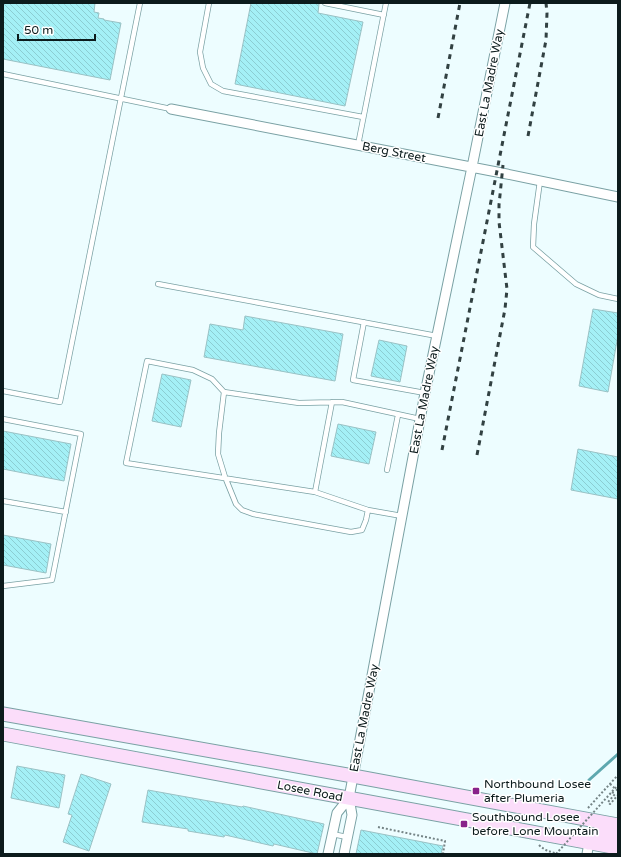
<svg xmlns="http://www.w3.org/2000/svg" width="621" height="857" font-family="'Varela Round',sans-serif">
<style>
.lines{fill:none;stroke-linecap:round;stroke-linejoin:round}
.stream{stroke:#5ea8af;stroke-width:3}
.building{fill:url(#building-back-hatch);stroke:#9ac2c5}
.lane-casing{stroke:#7aa1a4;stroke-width:6}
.street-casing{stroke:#7aa1a4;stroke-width:11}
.secondary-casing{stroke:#7aa1a4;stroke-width:15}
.path{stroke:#758486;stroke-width:2;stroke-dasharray:2 2;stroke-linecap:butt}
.lane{stroke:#fff;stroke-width:4.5}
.street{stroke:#fff;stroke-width:9}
.secondary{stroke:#fbddfa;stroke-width:13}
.rail{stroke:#324142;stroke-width:3;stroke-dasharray:5 5;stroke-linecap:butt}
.path-bridge{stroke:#758486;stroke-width:2;stroke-dasharray:2 2;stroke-linecap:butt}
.poi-dot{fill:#89238a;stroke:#fff;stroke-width:1.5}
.labels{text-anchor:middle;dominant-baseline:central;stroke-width:3;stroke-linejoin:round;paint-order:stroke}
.street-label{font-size:12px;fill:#0c1b1c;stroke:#fff}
.poi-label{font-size:12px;fill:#0c1b1c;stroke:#fff;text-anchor:start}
</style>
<defs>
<pattern id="building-back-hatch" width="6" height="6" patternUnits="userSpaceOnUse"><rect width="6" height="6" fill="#a4f0f6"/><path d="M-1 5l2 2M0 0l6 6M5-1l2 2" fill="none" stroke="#8ccdd2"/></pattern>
</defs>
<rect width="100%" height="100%" fill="#edfdff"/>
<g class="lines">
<!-- stream -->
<path class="stream" d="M 589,780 L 618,754"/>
</g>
<!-- building -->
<path class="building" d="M 3,3 L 95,3 L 94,12 L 99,13 L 98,18 L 104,19 L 104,20 L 121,23 L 110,80 L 3,59 Z
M 251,3 L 314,3 L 319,4 L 318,13 L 363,22 L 345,106 L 235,84 Z
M 593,309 L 618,313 L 618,335 L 608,392 L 579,386 Z
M 245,316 L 343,334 L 335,381 L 204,357 L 210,324 L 243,330 Z
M 379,340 L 407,346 L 400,382 L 371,376 Z
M 162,374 L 191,380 L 181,427 L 152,421 Z
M 338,424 L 376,432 L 369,464 L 331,456 Z
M 3,431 L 71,444 L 64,481 L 3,469 Z
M 578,449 L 618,457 L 618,499 L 571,490 Z
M 3,535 L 51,544 L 46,573 L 3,565 Z
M 17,766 L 65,775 L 59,808 L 11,798 Z
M 81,774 L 111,784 L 89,851 L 63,842 L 72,815 L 68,814 Z
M 148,790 L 242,807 L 243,806 L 324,824 L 317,854 L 274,844 L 273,846 L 225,835 L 224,837 L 188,831 L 188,829 L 142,822 Z
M 361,830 L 443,846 L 441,854 L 356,854 Z"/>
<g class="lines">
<!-- lane casing -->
<g class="lane-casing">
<path id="lane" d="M 209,3 L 200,52 L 203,68 L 211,84 L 223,91 L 363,117
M 325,3 L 384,15
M 3,74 L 171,109
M 358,145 L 386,3
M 540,181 L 534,224 L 533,247 L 576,284 L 599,295 L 618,299
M 158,284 L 437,336
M 364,322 L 353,380 L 425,393
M 3,391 L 60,402 L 140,3
M 224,392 L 219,433 L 218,454 L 225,477 L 236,504 L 242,510 L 253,514 L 351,532 L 362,530 L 366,520 L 368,510
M 332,402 L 315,492 L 126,463 L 147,361 L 193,370 L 212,379 L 224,392 L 299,403 L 342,402 L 420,419
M 3,419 L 81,434 L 52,580 L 3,586
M 387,470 L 398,415
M 315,492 L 368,510 L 402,516
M 3,501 L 66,512
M 332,834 L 347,837"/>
</g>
<!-- street casing -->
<g class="street-casing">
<path id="street" d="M 171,109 L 502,173 L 618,197
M 328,854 L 337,813 L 349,798
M 344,854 L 352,815 L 349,798 L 425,393 L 472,167 L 505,3
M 587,854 L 589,843"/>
</g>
<!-- secondary casing -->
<g class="secondary-casing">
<path id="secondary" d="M 3,714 L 353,776 L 618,825
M 3,734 L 618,848
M 589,843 L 593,836 L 598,833 L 618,836"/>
</g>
<!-- path -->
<path class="path" d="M 610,784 L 618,791
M 612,792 L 615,794 L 608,802 L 610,804 L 618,795
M 588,808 L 618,775
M 378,827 L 445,841 L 443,854
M 539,845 C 545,851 551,852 559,854"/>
<!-- lane -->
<use href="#lane" class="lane"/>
<!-- street -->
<use href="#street" class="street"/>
<!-- secondary -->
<use href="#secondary" class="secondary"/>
<!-- rail -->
<path class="rail" d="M 438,118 L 460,3
M 528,136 L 546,40 L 547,13 L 546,3
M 442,450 L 530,3
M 477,455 L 505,309 L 507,289 L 499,222 L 499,205 L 503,165"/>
<!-- path-bridge -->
<path class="path-bridge" d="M 556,854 L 618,785"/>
</g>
<!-- markers -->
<g class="poi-dot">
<rect x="472" y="787" width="8" height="8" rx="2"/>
<rect x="460" y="820" width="8" height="8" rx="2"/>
</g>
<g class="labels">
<!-- street labels -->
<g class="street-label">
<text transform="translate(489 83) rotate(-79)">East La Madre Way</text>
<text transform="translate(394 152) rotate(11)">Berg Street</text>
<text transform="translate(424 400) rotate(-79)">East La Madre Way</text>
<text transform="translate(364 718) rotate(-79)">East La Madre Way</text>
<text transform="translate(310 791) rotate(11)">Losee Road</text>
</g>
<!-- poi labels -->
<g class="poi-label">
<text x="484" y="784">Northbound Losee<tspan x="484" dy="14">after Plumeria</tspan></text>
<text x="472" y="817">Southbound Losee<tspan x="472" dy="14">before Lone Mountain</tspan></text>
</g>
</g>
<!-- border -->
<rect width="621" height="857" fill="none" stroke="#0c1b1c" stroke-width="8"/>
<!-- scale -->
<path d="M18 34v6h77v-6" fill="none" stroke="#0c1b1c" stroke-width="2"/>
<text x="24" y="34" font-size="12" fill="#0c1b1c" stroke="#ffffff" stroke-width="3" paint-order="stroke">50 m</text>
</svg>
